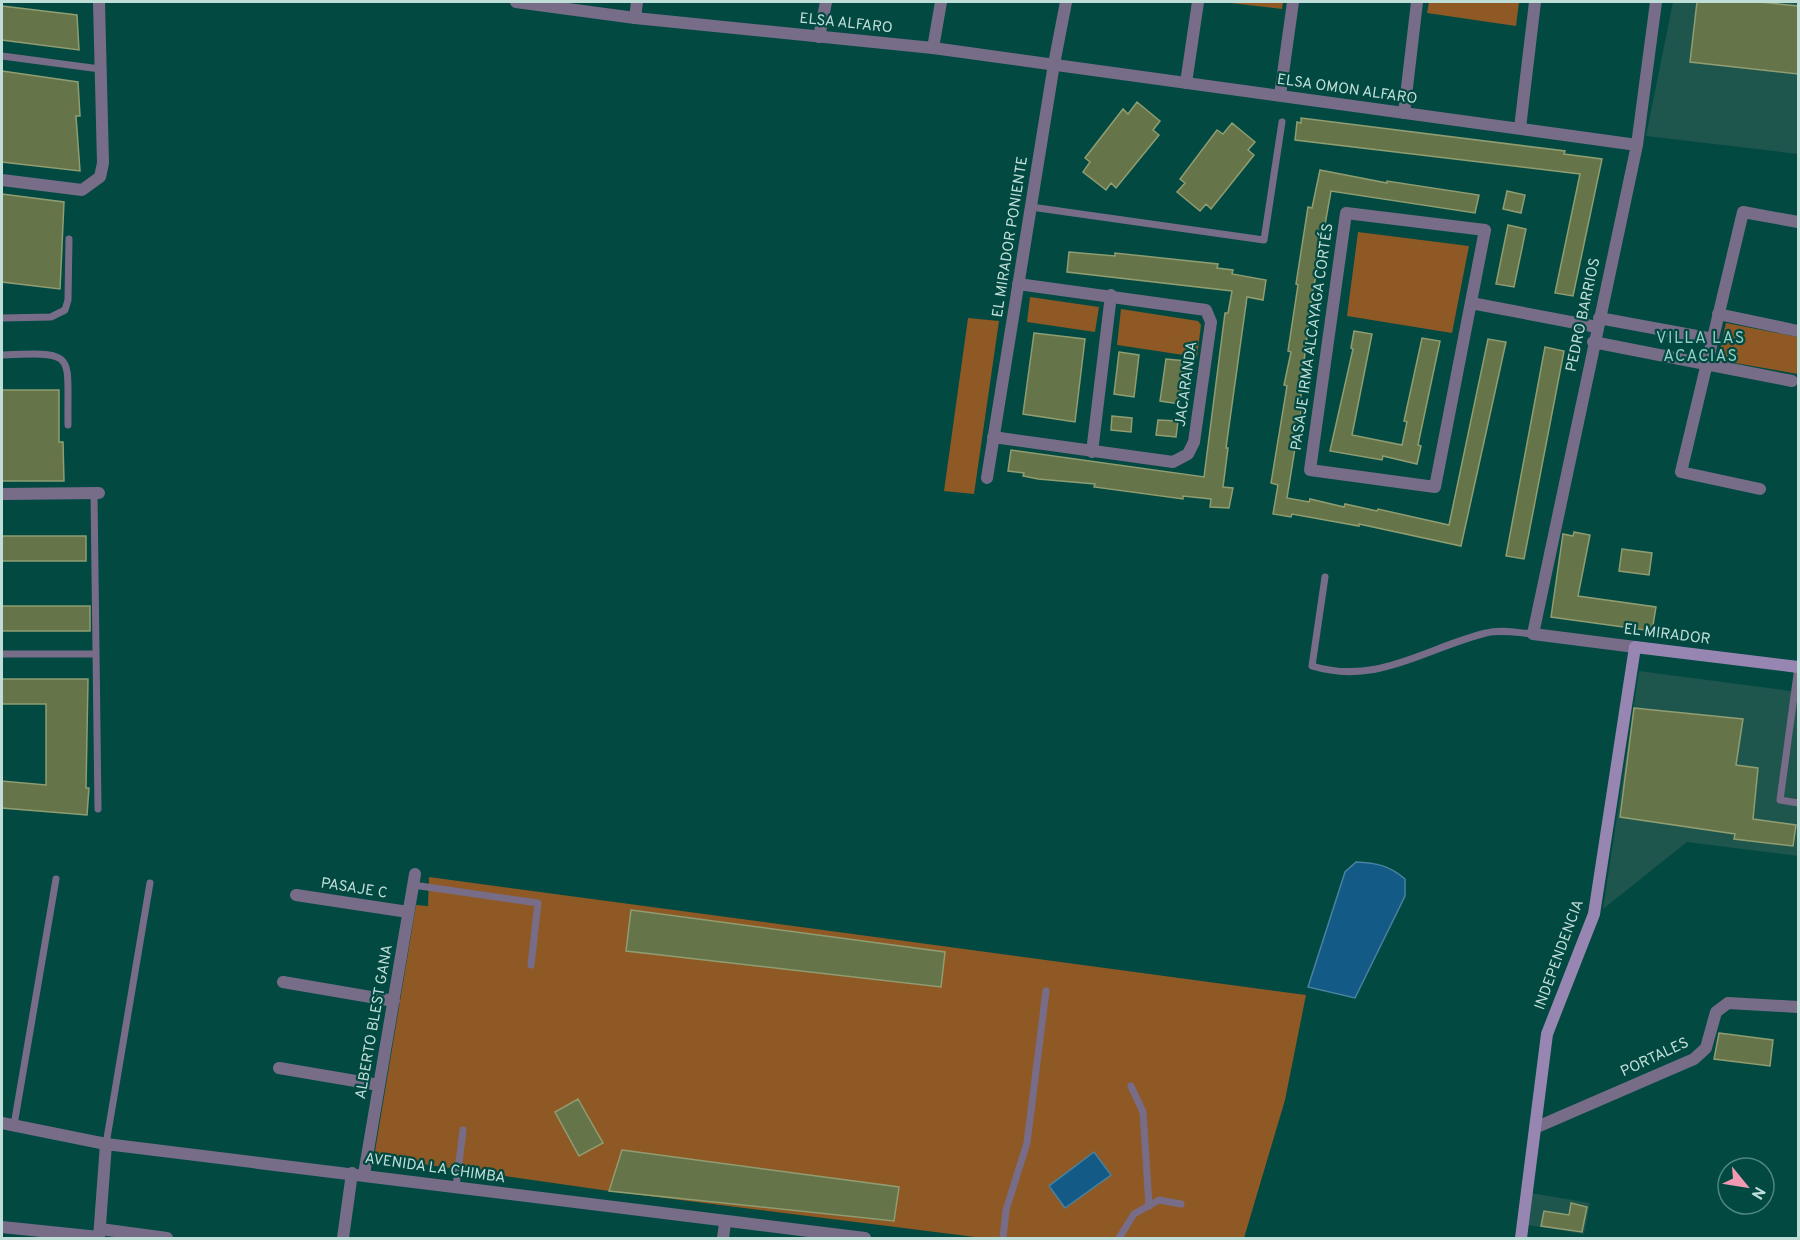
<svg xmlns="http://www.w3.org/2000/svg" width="1800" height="1240" font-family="Overpass,sans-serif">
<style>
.built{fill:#1e564e}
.green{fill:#8e5924}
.water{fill:#145a87;stroke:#48829f;stroke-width:1.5}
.building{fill:#667449;stroke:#8f9d71;stroke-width:1.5}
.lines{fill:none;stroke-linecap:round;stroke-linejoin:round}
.service{stroke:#786d89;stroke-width:7}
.minor{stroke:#786d89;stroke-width:12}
.tertiary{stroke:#786d89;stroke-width:12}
.secondary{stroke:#9886b2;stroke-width:12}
.labels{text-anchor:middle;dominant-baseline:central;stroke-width:4.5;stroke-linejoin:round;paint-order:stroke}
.street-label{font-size:15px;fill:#c0ded8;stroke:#024942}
.neighbourhood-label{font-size:16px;letter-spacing:1.5px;fill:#91cec4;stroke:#024942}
</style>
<rect width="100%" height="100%" fill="#024942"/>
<!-- built -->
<path class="built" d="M 1673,2 L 1798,2 L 1798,154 L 1646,136 Z
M 1639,671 L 1798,692 L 1798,856 L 1687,842 L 1603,909 Z
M 1531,1193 L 1590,1203 L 1584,1234 L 1528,1225 Z"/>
<!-- green -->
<path class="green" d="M 1222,2 L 1283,2 L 1282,9 Z
M 1429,2 L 1519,2 L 1516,26 L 1427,13 Z
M 1358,232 L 1469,246 L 1452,333 L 1347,316 Z
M 1030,297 L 1099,307 L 1095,332 L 1027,322 Z
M 1121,309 L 1198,321 L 1201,325 L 1197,357 L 1117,345 Z
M 968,318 L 999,321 L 974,494 L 944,491 Z
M 1726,323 L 1798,337 L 1798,374 L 1718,360 Z
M 429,877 L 1306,995 L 1285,1100 L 1244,1238 L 983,1238 L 609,1191 L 374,1157 L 416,905 L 428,906 Z"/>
<!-- water -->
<path class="water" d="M 1356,862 C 1376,863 1389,865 1405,879 L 1405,896 L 1355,998 L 1308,987 L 1345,872 Z
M 1094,1152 L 1111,1175 L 1065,1208 L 1049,1186 Z"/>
<!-- building -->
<path class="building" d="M 1697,2 L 1760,2 L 1798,6 L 1798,74 L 1690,62 Z
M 2,6 L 77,15 L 79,50 L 2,40 Z
M 2,71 L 78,82 L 80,116 L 76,116 L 80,171 L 2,162 Z
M 1137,102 L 1160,121 L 1153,130 L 1159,135 L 1116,188 L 1111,183 L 1106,190 L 1083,172 L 1090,162 L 1085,158 L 1123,109 L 1128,114 Z
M 1301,118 L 1565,151 L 1564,154 L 1602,159 L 1573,296 L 1555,293 L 1580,174 L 1295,140 L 1297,122 L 1301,123 Z
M 1232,123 L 1255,142 L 1248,150 L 1254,155 L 1211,209 L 1206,204 L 1200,211 L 1177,192 L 1185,183 L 1180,179 L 1217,130 L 1223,134 Z
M 1320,170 L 1387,183 L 1387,181 L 1479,195 L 1475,213 L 1331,191 L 1311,303 L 1303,370 L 1306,371 L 1299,405 L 1302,405 L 1287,498 L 1309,502 L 1310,499 L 1344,507 L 1345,504 L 1377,511 L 1378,509 L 1449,525 L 1488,339 L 1506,342 L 1461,546 L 1359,524 L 1359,526 L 1292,514 L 1291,517 L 1273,514 L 1278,485 L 1271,483 L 1287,386 L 1284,385 L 1291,352 L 1288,351 L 1298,285 L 1296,284 L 1308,207 L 1312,208 Z
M 1507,191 L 1525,195 L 1521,213 L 1503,209 Z
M 2,194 L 64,202 L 60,289 L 2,282 Z
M 1508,225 L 1526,229 L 1514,287 L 1496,284 Z
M 1069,252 L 1115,256 L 1115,253 L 1218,264 L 1217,268 L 1233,270 L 1232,274 L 1266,280 L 1263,300 L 1247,297 L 1226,448 L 1228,448 L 1223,487 L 1233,488 L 1229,508 L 1210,507 L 1211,499 L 1183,496 L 1183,499 L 1094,487 L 1095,484 L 1038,479 L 1023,476 L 1024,473 L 1008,471 L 1011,450 L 1204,477 L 1225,313 L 1228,313 L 1232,291 L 1067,272 Z
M 1354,331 L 1372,334 L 1352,435 L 1402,445 L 1407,422 L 1404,421 L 1422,338 L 1440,341 L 1418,445 L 1421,446 L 1417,464 L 1383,456 L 1382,460 L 1330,451 L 1353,349 L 1351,348 Z
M 1034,333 L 1085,339 L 1075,422 L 1023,414 Z
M 1545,347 L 1564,351 L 1524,559 L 1506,556 Z
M 1119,352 L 1139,355 L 1134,397 L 1114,394 Z
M 1166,359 L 1186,361 L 1180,404 L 1160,401 Z
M 2,390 L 59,390 L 59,442 L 63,442 L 64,481 L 2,481 Z
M 1112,416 L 1132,418 L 1131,432 L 1111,430 Z
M 1158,420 L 1178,421 L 1176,437 L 1156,435 Z
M 1574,532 L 1590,535 L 1578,596 L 1656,607 L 1652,631 L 1551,617 L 1563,534 L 1573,536 Z
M 2,536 L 86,536 L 86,561 L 2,561 Z
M 1622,549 L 1652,553 L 1649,575 L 1619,571 Z
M 2,606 L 90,606 L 90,631 L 2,631 Z
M 2,679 L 88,679 L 86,788 L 89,788 L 87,815 L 2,808 L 2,781 L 46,785 L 46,704 L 2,704 Z
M 1634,708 L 1743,719 L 1736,765 L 1758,768 L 1753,819 L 1796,825 L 1793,846 L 1734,839 L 1735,834 L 1620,817 Z
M 631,910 L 945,952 L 941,987 L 626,951 Z
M 1719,1033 L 1773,1040 L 1770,1066 L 1714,1059 Z
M 578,1099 L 603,1143 L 579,1156 L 555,1112 Z
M 622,1150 L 899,1187 L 894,1221 L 609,1191 Z
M 1571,1203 L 1587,1207 L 1582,1232 L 1541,1226 L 1544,1211 L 1569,1215 Z"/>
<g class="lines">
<!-- service -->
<path class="service" d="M 2,56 L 100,69
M 1031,207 L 1264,240 L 1282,122
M 2,318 L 51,317 L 65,310 L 68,300 L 69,239
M 2,355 C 78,352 67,352 68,425
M 94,493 L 98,809
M 1325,577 L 1312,666 C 1377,686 1425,648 1486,633 C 1500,629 1519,633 1533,634
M 2,654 L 96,654
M 1798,667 L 1780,800 L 1798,803
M 413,885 L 538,903 L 531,965
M 1131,1086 L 1143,1112 L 1149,1206
M 14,1125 L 56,879
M 106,1144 L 150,883
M 456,1187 L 463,1130
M 1003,1238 L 1006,1210 L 1027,1143 L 1046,991
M 1119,1238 L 1134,1214 L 1159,1200 L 1181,1204"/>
<!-- minor -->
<path class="minor" d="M 635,18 L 637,2
M 819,37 L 826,2
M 933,48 L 941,2
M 1186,83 L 1198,2
M 1280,95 L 1293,2
M 1404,113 L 1417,2
M 1520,128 L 1535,2
M 2,180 L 82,190 L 100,177 L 103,163 L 99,2
M 1346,213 L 1485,230 L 1435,487 L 1310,470 Z
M 1471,303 L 1597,327
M 1718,314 L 1798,331
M 1599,318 L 1713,339
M 1593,342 L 1792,381
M 993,437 L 1173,462 L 1188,454 L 1194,442 L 1211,322 L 1206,310 L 1018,284
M 1092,452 L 1111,295
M 987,478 L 1054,64
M 1760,489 L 1681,472 L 1743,212 L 1798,222
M 2,494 L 99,493
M 296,895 L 408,912
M 283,982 L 394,1001
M 279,1068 L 379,1085
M 1537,1127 L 1694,1059 L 1706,1048 L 1716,1012 L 1728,1003 L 1798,1007
M 364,1174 L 415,874
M 2,1227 L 99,1237
M 100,1229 L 167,1238
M 343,1238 L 352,1173
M 723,1238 L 725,1223"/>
<!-- tertiary -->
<path class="tertiary" d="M 516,2 L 635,18 L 933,48 L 1637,145
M 1054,64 L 1066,2
M 1635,647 L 1533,634 L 1637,145 L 1656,2
M 2,1123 L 106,1144 L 865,1238
M 99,1238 L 106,1144"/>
<!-- secondary -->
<path class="secondary" d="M 1521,1238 L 1547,1034 L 1594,914 L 1635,647 L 1798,667"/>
</g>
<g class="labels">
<!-- street labels -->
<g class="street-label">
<text transform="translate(846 24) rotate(6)">ELSA ALFARO</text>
<text transform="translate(1347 90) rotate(8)">ELSA OMON ALFARO</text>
<text transform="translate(1011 237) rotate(-81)">EL MIRADOR PONIENTE</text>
<text transform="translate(1584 315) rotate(-78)">PEDRO BARRIOS</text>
<text transform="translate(1313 337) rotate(-82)">PASAJE IRMA ALCAYAGA CORTÉS</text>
<text transform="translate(1187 384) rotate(-82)">JACARANDA</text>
<text transform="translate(1667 635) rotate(7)">EL MIRADOR</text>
<text transform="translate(354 889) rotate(9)">PASAJE C</text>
<text transform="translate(1560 955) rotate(-70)">INDEPENDENCIA</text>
<text transform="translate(375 1022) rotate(-80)">ALBERTO BLEST GANA</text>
<text transform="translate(1655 1058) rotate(-25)">PORTALES</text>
<text transform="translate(435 1169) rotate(8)">AVENIDA LA CHIMBA</text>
</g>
<!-- neighbourhood labels -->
<g class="neighbourhood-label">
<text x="1701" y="339">VILLA LAS<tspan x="1701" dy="18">ACACIAS</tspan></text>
</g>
</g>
<!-- border -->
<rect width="1800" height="1240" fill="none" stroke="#c0ded8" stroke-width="6"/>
<!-- north arrow -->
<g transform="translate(1746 1186) rotate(120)"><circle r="28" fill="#024942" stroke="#4e857e" stroke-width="1.5"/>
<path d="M0-4.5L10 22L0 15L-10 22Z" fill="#f19ab1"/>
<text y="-9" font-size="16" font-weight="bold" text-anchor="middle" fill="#c0ded8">N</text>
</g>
</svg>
